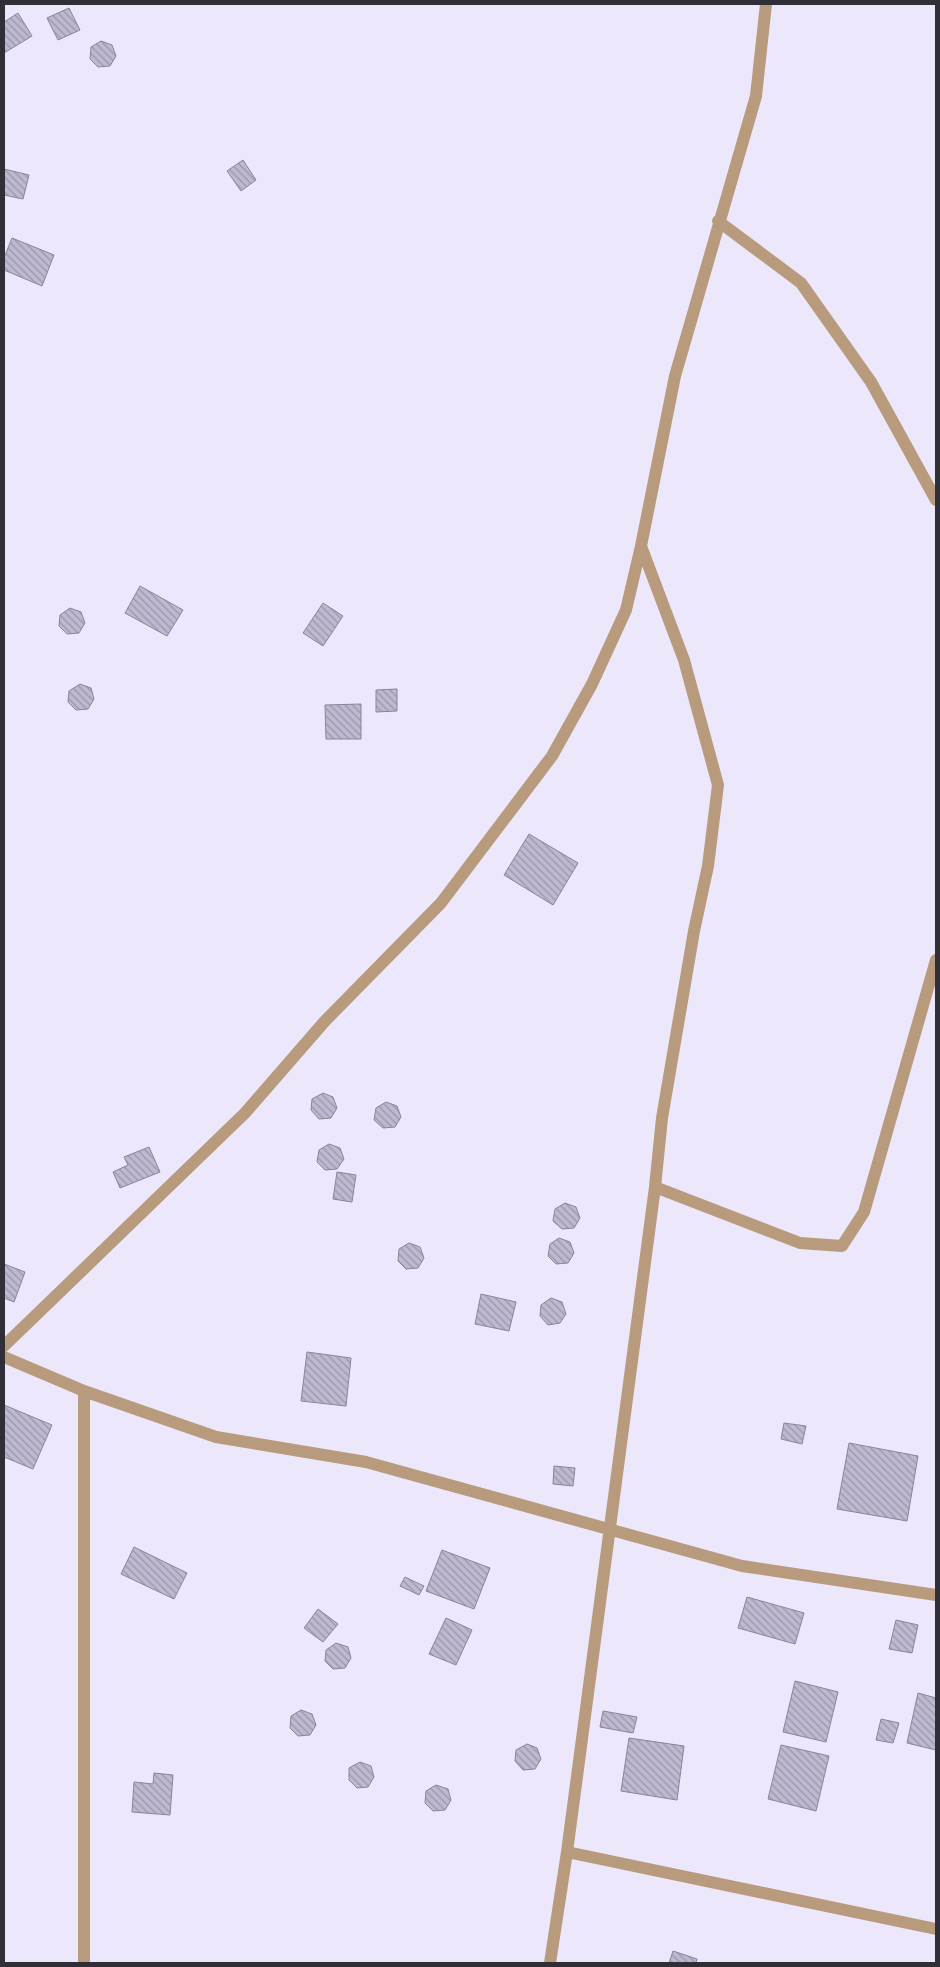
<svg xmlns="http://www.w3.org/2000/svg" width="940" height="1967" font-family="Ubuntu,sans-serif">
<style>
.building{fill:url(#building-back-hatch);stroke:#8a849b}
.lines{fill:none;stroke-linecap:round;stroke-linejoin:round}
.minor{stroke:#b89a7c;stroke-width:12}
</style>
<defs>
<pattern id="building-back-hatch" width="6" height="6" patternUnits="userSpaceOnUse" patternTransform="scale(1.25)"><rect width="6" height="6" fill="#beb8d0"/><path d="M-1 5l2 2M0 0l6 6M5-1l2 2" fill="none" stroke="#9b96aa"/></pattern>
</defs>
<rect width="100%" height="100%" fill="#ece7fb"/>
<!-- building -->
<path class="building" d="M 69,8 L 80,30 L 58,40 L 47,18 Z
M 18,13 L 32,36 L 4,53 L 4,22 Z
M 101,41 L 112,45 L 116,56 L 110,66 L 98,67 L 90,59 L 91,47 Z
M 243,160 L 256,180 L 241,191 L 227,171 Z
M 4,169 L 29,175 L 23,199 L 4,195 Z
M 12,238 L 54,255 L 42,286 L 4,270 L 4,258 Z
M 140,586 L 183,610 L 167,636 L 125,613 Z
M 323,603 L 343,616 L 323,646 L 303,633 Z
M 70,608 L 81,612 L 85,623 L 79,633 L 67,634 L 59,626 L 60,615 Z
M 80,684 L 91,688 L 94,699 L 88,709 L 76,710 L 68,702 L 69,691 Z
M 397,689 L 397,711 L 376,712 L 376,690 Z
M 361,704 L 361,739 L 326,739 L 325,705 Z
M 529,834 L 578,863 L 553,905 L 504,875 Z
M 323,1093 L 333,1097 L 337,1108 L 331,1118 L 319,1119 L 311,1110 L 312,1099 Z
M 386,1102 L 397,1106 L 401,1117 L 395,1127 L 383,1128 L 374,1120 L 376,1108 Z
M 329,1144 L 340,1148 L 344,1159 L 337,1169 L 325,1170 L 317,1162 L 319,1150 Z
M 149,1147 L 160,1172 L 120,1188 L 113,1172 L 128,1165 L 124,1157 Z
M 337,1172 L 356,1175 L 352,1202 L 333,1199 Z
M 565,1203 L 576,1207 L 580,1218 L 574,1228 L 562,1229 L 553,1221 L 555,1209 Z
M 559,1238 L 570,1242 L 574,1253 L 568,1263 L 556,1264 L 548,1256 L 550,1244 Z
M 409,1243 L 420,1247 L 424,1258 L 418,1268 L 406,1269 L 398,1261 L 399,1249 Z
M 4,1264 L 25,1272 L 14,1302 L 4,1298 Z
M 481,1294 L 516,1302 L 509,1331 L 475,1324 Z
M 551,1298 L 562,1302 L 566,1314 L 560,1323 L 548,1325 L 540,1316 L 541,1305 Z
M 307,1352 L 351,1358 L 346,1406 L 301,1401 Z
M 4,1405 L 52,1425 L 33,1469 L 4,1457 Z
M 784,1423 L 806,1426 L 802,1444 L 781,1439 Z
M 849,1443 L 918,1456 L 907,1521 L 837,1509 Z
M 554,1466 L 575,1468 L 573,1486 L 553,1484 Z
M 134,1547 L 187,1573 L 174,1599 L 121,1574 Z
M 442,1550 L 490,1568 L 474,1609 L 426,1591 Z
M 405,1577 L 424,1586 L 419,1595 L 400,1586 Z
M 747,1597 L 804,1613 L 795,1644 L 738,1628 Z
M 318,1609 L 338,1624 L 323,1642 L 304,1628 Z
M 446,1618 L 472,1630 L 456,1665 L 429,1654 Z
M 896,1620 L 918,1625 L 912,1653 L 889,1649 Z
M 336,1643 L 348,1647 L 351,1658 L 345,1668 L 333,1669 L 325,1661 L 326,1650 Z
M 795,1681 L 838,1692 L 826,1742 L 783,1732 Z
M 918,1693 L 936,1698 L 936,1750 L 907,1743 Z
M 301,1710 L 312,1714 L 316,1725 L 310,1735 L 298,1736 L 290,1728 L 291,1716 Z
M 603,1711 L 637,1717 L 633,1733 L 600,1727 Z
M 881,1719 L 899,1723 L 893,1743 L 876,1740 Z
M 629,1738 L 684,1746 L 677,1800 L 621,1791 Z
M 527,1744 L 537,1748 L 541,1759 L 535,1769 L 523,1770 L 515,1761 L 516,1750 Z
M 781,1745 L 829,1756 L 816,1811 L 768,1799 Z
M 360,1762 L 371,1766 L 374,1777 L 368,1787 L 357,1788 L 349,1780 L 349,1768 Z
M 154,1773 L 173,1775 L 170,1815 L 132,1812 L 134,1782 L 153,1784 Z
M 436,1785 L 448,1789 L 451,1800 L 445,1810 L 433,1811 L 425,1803 L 426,1791 Z
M 673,1951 L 697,1959 L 696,1963 L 669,1963 Z"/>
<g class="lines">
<!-- minor -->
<path class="minor" d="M 718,221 L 801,283 L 871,382 L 936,500
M 655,1187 L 800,1243 L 842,1246 L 864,1212 L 936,960
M 4,1346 L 245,1113 L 325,1021 L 441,903 L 552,756 L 592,684 L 626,610 L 641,546 L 675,376 L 756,96 L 766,4
M 4,1357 L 84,1391 L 216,1437 L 366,1462 L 742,1566 L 936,1595
M 84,1391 L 84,1963
M 567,1852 L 936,1929
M 550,1963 L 567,1852 L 655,1187 L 662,1118 L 694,931 L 708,866 L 718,785 L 684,660 L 641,546"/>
</g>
<!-- border -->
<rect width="940" height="1967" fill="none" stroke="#302e37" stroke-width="10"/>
</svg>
